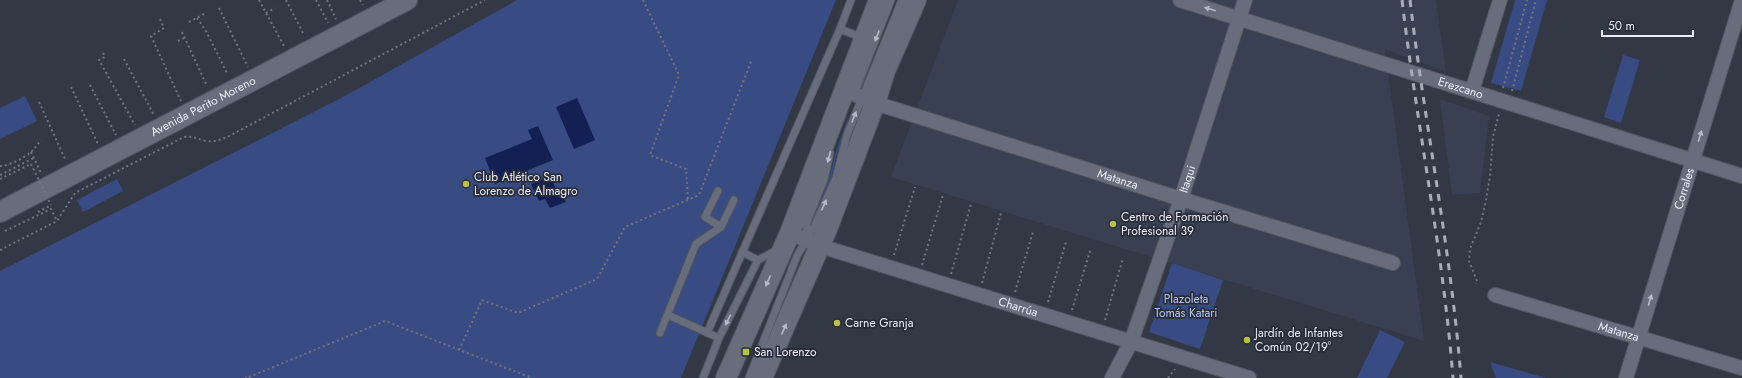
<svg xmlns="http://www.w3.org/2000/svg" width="1742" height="378" font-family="Jost,sans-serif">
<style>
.built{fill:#384052}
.green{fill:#384b82}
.water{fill:#122053}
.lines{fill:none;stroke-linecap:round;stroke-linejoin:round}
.service-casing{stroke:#50555f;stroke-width:9}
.minor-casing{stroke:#50555f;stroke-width:16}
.secondary-casing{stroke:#50555f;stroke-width:22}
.path{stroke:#717681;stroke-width:2;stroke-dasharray:2 3;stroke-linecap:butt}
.service{stroke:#676d7b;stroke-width:7}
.minor{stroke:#676d7b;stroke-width:14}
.secondary{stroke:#676d7b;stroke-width:20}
.rail{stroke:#a9adb7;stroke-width:3;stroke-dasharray:7 7;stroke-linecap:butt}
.path-bridge{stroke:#717681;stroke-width:2;stroke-dasharray:2 3;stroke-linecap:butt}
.oneway{fill:#b6bac5}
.poi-dot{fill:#b8c147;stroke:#292d3a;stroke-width:1.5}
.labels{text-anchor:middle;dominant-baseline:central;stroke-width:3.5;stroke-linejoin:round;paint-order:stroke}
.street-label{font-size:12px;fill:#eaedf6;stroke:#292d3a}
.poi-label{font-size:12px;fill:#eaedf6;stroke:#292d3a;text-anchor:start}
.park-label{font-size:12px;fill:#b3c7fa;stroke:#292d3a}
</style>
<rect width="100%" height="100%" fill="#323844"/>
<!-- built -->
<path class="built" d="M 958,0 L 1436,0 L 1446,72 L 1385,49 L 1424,341 L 891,177 Z
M 1440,99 L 1489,116 L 1480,193 L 1452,195 Z"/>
<!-- green -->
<path class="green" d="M 517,0 L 836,0 L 681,378 L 0,378 L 0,271 L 343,97 Z
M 1515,0 L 1547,0 L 1521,91 L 1491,83 Z
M 1623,55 L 1640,60 L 1621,123 L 1604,117 Z
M 25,96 L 37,121 L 0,139 L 0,108 Z
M 848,119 L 850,120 L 838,150 L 831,180 L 816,215 L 815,213 L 828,182 L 836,151 Z
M 117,179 L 123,191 L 83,212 L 77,200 Z
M 1172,263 L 1223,280 L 1200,349 L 1149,332 Z
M 1380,330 L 1405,342 L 1387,378 L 1357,378 Z
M 1490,362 L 1546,378 L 1496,378 Z"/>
<!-- water -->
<path class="water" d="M 577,98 L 595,140 L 574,149 L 556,107 Z
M 538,126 L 553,160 L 495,184 L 485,158 L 532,139 L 528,130 Z
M 550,176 L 556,189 L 560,191 L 566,202 L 550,208 L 545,199 L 539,201 L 531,184 Z"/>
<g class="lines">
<!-- service casing -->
<g class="service-casing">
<path id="service" d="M 840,29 L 863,38
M 853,97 L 891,0
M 718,191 L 705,217 L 721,227
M 806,238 L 807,222 L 824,180 L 830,153
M 742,252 L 758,260
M 668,315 L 719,338
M 660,333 L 696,244 L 721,227 L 734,200
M 707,333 L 840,29 L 851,0
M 703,378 L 719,338 L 758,260 L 779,249
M 749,378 L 797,256 L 815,225 L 836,178 L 847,135 L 902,0"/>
</g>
<!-- minor casing -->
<g class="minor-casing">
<g id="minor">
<path id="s1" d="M 1180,0 L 1742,176"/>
<path id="s2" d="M 844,90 L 875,103 L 1181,199 L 1393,263"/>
<path d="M 1472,91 L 1500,0"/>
<path id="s3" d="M 790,233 L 820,246 L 1249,378"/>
<path id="s4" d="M 1495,295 L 1742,368"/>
<path id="s5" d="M 1112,378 L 1131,342 L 1181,199 L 1245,0"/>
<path id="s6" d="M 1626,378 L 1742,0"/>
</g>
</g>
<!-- secondary casing -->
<g class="secondary-casing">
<g id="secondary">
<path id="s7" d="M 0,212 L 407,0"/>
<path d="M 726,378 L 790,233 L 879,0"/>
<path d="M 762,378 L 827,229 L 875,103 L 885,71 L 916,0"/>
</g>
</g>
<!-- path -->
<path class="path" d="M 259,0 L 284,46
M 286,0 L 304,35
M 316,0 L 328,23
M 327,0 L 336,19
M 360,0 L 363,5
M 643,0 L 679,75 L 650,155 L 686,169 L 688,200
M 219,8 L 248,67
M 266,13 L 275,8
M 197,18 L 206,31 L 228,75
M 160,19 L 164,28 L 151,36 L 181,101
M 189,22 L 204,14
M 182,32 L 207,86
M 178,41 L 184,38
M 103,53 L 105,57 L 99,60 L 135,125
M 124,59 L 154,115
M 90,85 L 116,135
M 71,87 L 98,144
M 1503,88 L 1527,0
M 1512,91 L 1536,0
M 39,102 L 66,161
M 31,152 L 41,173
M 0,166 C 9,166 23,158 30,153 C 35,149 36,144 42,141
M 0,175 L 34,158
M 0,179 L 31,164
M 38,212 L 51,205
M 5,231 L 51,209 L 57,221
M 0,250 L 57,221 L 75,193 L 184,137 C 193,136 198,139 206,141 C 216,142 223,139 231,135 L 485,0
M 894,255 L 915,187
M 922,265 L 943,195
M 951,274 L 971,204
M 1477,281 L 1469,261 L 1470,249 L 1481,222 L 1486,200 L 1490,176 L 1493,137 L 1499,114
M 982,283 L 1001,213
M 1015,292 L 1033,232
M 1048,302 L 1066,242
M 1072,310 L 1091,248
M 1105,320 L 1123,258
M 459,350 L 482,300 L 518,313 L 597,279 L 625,227 L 699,195 L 752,59
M 249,377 L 385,321 L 532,378
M 245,378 L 249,377 L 249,378
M 1168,378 L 1175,369"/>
<!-- service -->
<use href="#service" class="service"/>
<!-- minor -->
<use href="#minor" class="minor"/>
<!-- secondary -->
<use href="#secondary" class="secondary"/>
<!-- rail -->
<path class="rail" d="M 1402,0 C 1417,126 1443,251 1453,378
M 1410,0 C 1425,126 1451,251 1461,378"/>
<!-- path-bridge -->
<path class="path-bridge" d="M 31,164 L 51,205"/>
</g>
<!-- one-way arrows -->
<defs><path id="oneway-solid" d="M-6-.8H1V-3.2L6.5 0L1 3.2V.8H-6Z"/></defs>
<g class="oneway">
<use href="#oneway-solid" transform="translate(1210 9) rotate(-163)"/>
<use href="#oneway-solid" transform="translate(877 36) rotate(111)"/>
<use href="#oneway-solid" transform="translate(854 117) rotate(-68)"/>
<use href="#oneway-solid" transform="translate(1700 136) rotate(-73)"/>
<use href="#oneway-solid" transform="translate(829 157) rotate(104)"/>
<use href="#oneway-solid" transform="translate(824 205) rotate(-66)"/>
<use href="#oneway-solid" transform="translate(768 281) rotate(114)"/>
<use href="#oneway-solid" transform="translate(1650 300) rotate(-73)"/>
<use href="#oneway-solid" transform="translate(728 320) rotate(117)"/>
<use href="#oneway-solid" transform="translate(784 329) rotate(-66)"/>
</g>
<!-- markers -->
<g class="poi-dot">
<circle cx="466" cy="184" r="4"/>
<circle cx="1113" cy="224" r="4"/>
<circle cx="837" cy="323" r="4"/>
<circle cx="1247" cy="340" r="4"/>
<rect x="742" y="348" width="8" height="8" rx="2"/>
</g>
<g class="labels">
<!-- street labels -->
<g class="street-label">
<text stroke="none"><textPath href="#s1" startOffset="294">Erezcano</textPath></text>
<text stroke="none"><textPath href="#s7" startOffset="229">Avenida Perito Moreno</textPath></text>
<text stroke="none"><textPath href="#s2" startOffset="288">Matanza</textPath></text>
<text stroke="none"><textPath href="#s5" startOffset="213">Itaqui</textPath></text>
<text stroke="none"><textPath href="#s6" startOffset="198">Corrales</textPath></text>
<text stroke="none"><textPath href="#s3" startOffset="240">Charrúa</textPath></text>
<text stroke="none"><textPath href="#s4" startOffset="129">Matanza</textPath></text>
</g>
<!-- poi labels -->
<g class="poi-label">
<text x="474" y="177">Club Atlético San<tspan x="474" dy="14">Lorenzo de Almagro</tspan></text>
<text x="1121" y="217">Centro de Formación<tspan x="1121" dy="14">Profesional 39</tspan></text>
<text x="845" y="323">Carne Granja</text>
<text x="1255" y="333">Jardín de Infantes<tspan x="1255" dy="14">Común 02/19°</tspan></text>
<text x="754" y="352">San Lorenzo</text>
</g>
<!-- park labels -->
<g class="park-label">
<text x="1186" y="299">Plazoleta<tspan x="1186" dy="14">Tomás Katari</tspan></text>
</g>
</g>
<!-- scale -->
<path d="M1602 30v6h91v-6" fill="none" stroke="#eaedf6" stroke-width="2"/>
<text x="1608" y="30" font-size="12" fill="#eaedf6" stroke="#292d3a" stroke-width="3" paint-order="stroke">50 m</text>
</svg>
